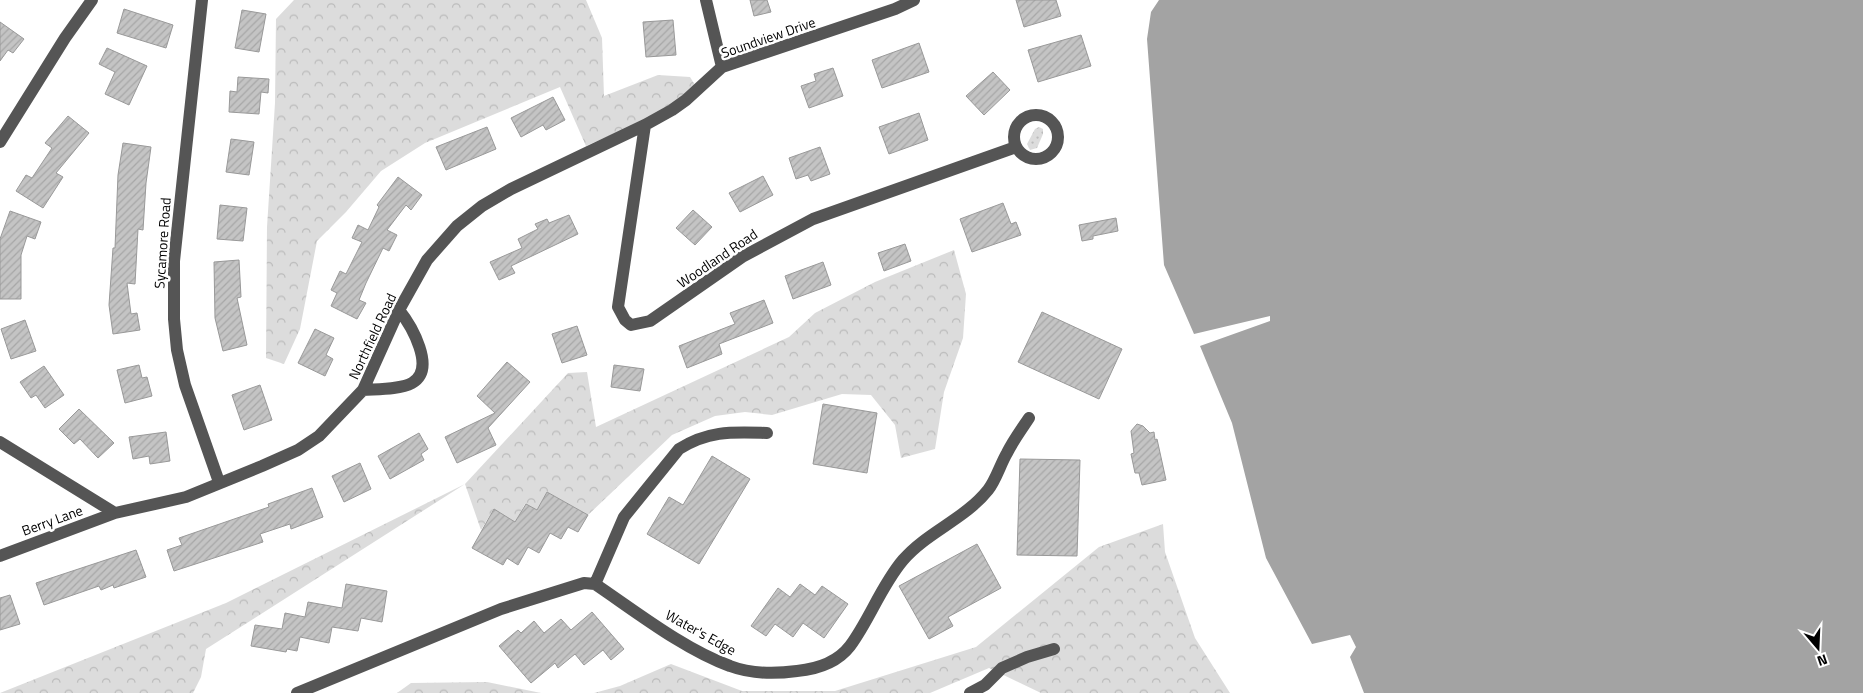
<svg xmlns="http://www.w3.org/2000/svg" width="1863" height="693" font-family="'Titillium Web',sans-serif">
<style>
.green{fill:url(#green-dots)}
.forest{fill:url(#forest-crowns)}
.water{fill:#a3a3a3}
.building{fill:url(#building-hatch);stroke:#999}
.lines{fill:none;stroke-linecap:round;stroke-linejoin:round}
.minor{stroke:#555;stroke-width:12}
.labels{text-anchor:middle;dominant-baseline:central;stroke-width:5;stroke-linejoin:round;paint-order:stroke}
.street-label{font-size:14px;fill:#000;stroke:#fff}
</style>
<defs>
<pattern id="green-dots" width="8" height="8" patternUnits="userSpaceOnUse" patternTransform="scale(1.25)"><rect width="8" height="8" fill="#dcdcdc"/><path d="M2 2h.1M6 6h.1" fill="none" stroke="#bbb" stroke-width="1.8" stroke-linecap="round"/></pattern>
<pattern id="forest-crowns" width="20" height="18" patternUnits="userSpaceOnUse" patternTransform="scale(1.25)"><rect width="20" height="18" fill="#dcdcdc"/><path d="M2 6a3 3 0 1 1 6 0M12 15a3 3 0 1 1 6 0" fill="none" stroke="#bbb"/></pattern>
<pattern id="building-hatch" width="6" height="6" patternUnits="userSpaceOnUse" patternTransform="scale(1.25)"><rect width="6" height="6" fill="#c4c4c4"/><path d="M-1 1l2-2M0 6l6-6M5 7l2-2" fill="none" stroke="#a7a7a7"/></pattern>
</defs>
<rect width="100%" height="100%" fill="#fff"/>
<!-- green -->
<path class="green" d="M 1039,127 L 1043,129 L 1043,134 L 1037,148 L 1030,150 L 1027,144 L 1035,129 Z"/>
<!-- forest -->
<path class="forest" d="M 294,0 L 586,0 L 602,38 L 604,96 L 658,75 L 690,77 L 695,85 C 665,114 624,129 586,146 L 560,87 L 425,143 L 381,171 L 346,212 L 317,241 L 300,329 L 284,364 L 266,358 L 267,227 L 275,103 L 276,19 Z
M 954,250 L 966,294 L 963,338 L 944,392 L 935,449 L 901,458 L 895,425 L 871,395 L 842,394 L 772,415 L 745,412 L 715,416 L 672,435 L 588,515 L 547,492 L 537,510 L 525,504 L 515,522 L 493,510 L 481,530 L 465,484 L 206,649 L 201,677 L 193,693 L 0,693 L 226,603 L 465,484 L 568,373 L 587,372 L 596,427 L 789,337 L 815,313 L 875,282 Z
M 1163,524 L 1165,552 L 1195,638 L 1230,693 L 1041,693 L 989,668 L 930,693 L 594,693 L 620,686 L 671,664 L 742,691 L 835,691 L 976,647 L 1099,547 Z
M 487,682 L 541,693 L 397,693 L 411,683 Z"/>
<!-- water -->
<path class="water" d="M 1159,0 L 1863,0 L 1863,693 L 1364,693 L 1350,657 L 1356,647 L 1350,635 L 1312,644 L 1266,558 L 1232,423 L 1200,346 L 1270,321 L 1270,316 L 1194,334 L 1164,265 L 1147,39 L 1151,12 Z"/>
<!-- building -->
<path class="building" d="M 750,0 L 767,0 L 771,12 L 754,16 Z
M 1016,0 L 1056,0 L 1061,16 L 1024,27 Z
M 124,9 L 173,25 L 166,48 L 117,33 Z
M 242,10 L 266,14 L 259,52 L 235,48 Z
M 673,20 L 676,55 L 646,57 L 643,22 Z
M 0,22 L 24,39 L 13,53 L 8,50 L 0,61 Z
M 1081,35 L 1091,66 L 1038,82 L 1028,50 Z
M 919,43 L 929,72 L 882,88 L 872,60 Z
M 107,48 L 147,66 L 129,105 L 105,94 L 115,72 L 99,64 Z
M 833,68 L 843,96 L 809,108 L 801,86 L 816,81 L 814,74 Z
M 993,72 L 1010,90 L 984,115 L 966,96 Z
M 238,77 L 269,79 L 268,93 L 261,92 L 259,114 L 229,112 L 230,91 L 237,92 Z
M 553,97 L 565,120 L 546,130 L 543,125 L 521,137 L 511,118 Z
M 919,113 L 928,140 L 889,154 L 879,127 Z
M 68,116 L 89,133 L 56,173 L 63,177 L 43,208 L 16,191 L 26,175 L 32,178 L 52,148 L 45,143 Z
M 487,127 L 496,149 L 446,170 L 436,147 Z
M 231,139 L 254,142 L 249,175 L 226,172 Z
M 123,143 L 151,147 L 146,183 L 143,230 L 138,229 L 135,284 L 127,283 L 131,314 L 137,313 L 140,330 L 113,334 L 109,305 L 113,248 L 115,248 L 118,175 Z
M 820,147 L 830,174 L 811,181 L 808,175 L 796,179 L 789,158 Z
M 763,176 L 773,195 L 740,212 L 729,193 Z
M 398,177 L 422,195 L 411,210 L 406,205 L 387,230 L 397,235 L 389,251 L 383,248 L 366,283 L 359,300 L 366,303 L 357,319 L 331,306 L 337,293 L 331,290 L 340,271 L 346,274 L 362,242 L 352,238 L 358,225 L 368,230 L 379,207 L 377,205 Z
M 1003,203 L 1011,224 L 1016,222 L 1021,235 L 972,252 L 960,219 Z
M 220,205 L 247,208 L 243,241 L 217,239 Z
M 693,210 L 712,227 L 695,245 L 676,228 Z
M 10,211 L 41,222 L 35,239 L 27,236 L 21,255 L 21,299 L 0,299 L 0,239 Z
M 569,215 L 578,234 L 511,266 L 515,273 L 499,280 L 490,262 L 522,248 L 518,239 L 538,229 L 535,224 L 547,219 L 549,223 Z
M 1116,218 L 1118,231 L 1093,236 L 1093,239 L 1082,241 L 1079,225 Z
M 905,244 L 911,261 L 884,271 L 878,253 Z
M 239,260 L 241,297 L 237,298 L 247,345 L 223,351 L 215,318 L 214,262 Z
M 823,262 L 831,285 L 793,299 L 785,276 Z
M 764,300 L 773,323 L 719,344 L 722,354 L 687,368 L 679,346 L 735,324 L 730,313 Z
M 1042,312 L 1122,349 L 1099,399 L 1018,362 Z
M 25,320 L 36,351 L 11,359 L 1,329 Z
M 577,326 L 587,355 L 562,363 L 552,334 Z
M 315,329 L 334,338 L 326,355 L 333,359 L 325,376 L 298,363 Z
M 507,362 L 530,382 L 488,428 L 496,445 L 457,463 L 445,437 L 495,413 L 477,396 Z
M 139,365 L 142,378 L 147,377 L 152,396 L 125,403 L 117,370 Z
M 614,365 L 644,369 L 640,391 L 611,387 Z
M 44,366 L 64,395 L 45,408 L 36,395 L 31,398 L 20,382 Z
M 260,385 L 272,420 L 244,430 L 232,395 Z
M 823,404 L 877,413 L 867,473 L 813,464 Z
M 79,409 L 114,443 L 98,458 L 80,439 L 74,444 L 59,429 Z
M 1137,424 L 1143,426 L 1150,433 L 1154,432 L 1155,440 L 1157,439 L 1166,480 L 1142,485 L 1139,473 L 1135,473 L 1131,454 L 1134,453 L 1131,431 Z
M 166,432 L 170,461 L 150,464 L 149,456 L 133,459 L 129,437 Z
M 419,433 L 428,449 L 421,454 L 424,460 L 390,479 L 378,456 Z
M 712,456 L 750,479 L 699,564 L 647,534 L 669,497 L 683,505 Z
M 1020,459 L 1080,460 L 1077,556 L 1017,555 Z
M 360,463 L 371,489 L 344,502 L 332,476 Z
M 312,488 L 323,517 L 291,529 L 290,524 L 260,534 L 263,542 L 174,571 L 167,550 L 182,545 L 179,538 L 269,507 L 268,504 Z
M 547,492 L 588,515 L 578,532 L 568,527 L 561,539 L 550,533 L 539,553 L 528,547 L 518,565 L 507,558 L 503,565 L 472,548 L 494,509 L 515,522 L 526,504 L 537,510 Z
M 977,544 L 1001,588 L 948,617 L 953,626 L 929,639 L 899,586 Z
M 136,550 L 146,577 L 114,588 L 113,585 L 101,590 L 99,586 L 44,605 L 36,583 Z
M 346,584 L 387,591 L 382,622 L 361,618 L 358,631 L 332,627 L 329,643 L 300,637 L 297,651 L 287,649 L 286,652 L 251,646 L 255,625 L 282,629 L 285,613 L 305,617 L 308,602 L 342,608 Z
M 800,584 L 815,595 L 822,586 L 848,604 L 824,638 L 803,623 L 793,637 L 775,624 L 766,636 L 751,626 L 778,588 L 790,597 Z
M 10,595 L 20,624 L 0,630 L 0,598 Z
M 592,612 L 624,649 L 611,660 L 603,650 L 584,665 L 575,654 L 558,668 L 555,663 L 531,683 L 499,646 L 518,630 L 521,633 L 534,621 L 544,633 L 561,619 L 571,630 Z"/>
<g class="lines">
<!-- minor -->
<path class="minor" d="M 202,0 L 174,261 L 174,319 L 177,350 L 185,385 L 219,482
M 706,0 L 722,67
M1014 137a22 22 0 1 1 44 0a22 22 0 1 1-44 0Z
M 645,125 L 618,307 L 625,320 L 631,325 L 650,321 L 742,257 L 813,219 L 1016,147
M 0,142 L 65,38 L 92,0
M 363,390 C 377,389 399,390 412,383 C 437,369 411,325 399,310
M 0,442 L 115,513 L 186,497 L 262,466 L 298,450 L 319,436 L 363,390 L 399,310 L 427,260 L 457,226 L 482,206 L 511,189 L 645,125 L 672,110 L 686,100 L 722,67 L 895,9 L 914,0
M 0,556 L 115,513
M 595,584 L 624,517 L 679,449 C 709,430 733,432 767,433
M 297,693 L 501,609 L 584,583 L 595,584 C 635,611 685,650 730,666 C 751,674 775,674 797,671 C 817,669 837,663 850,646 C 870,619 881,586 903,560 C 927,532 965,519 988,490 C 996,480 1000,465 1007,453 C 1013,441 1021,430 1029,418
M 970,693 L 985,685 L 1002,668 L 1027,657 L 1054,649"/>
</g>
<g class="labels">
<!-- street labels -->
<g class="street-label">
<text transform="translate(768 37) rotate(-19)">Soundview Drive</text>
<text transform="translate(162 243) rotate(-86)">Sycamore Road</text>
<text transform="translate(717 258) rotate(-34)">Woodland Road</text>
<text transform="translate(372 336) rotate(-65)">Northfield Road</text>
<text transform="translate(52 520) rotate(-20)">Berry Lane</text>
<text transform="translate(701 632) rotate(29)">Water's Edge</text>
</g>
</g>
<!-- north arrow -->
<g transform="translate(1818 648) rotate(161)" stroke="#ffffff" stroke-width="4" paint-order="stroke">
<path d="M0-4L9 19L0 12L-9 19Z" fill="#000000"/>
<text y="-8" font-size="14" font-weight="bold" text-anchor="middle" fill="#000000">N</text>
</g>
</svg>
